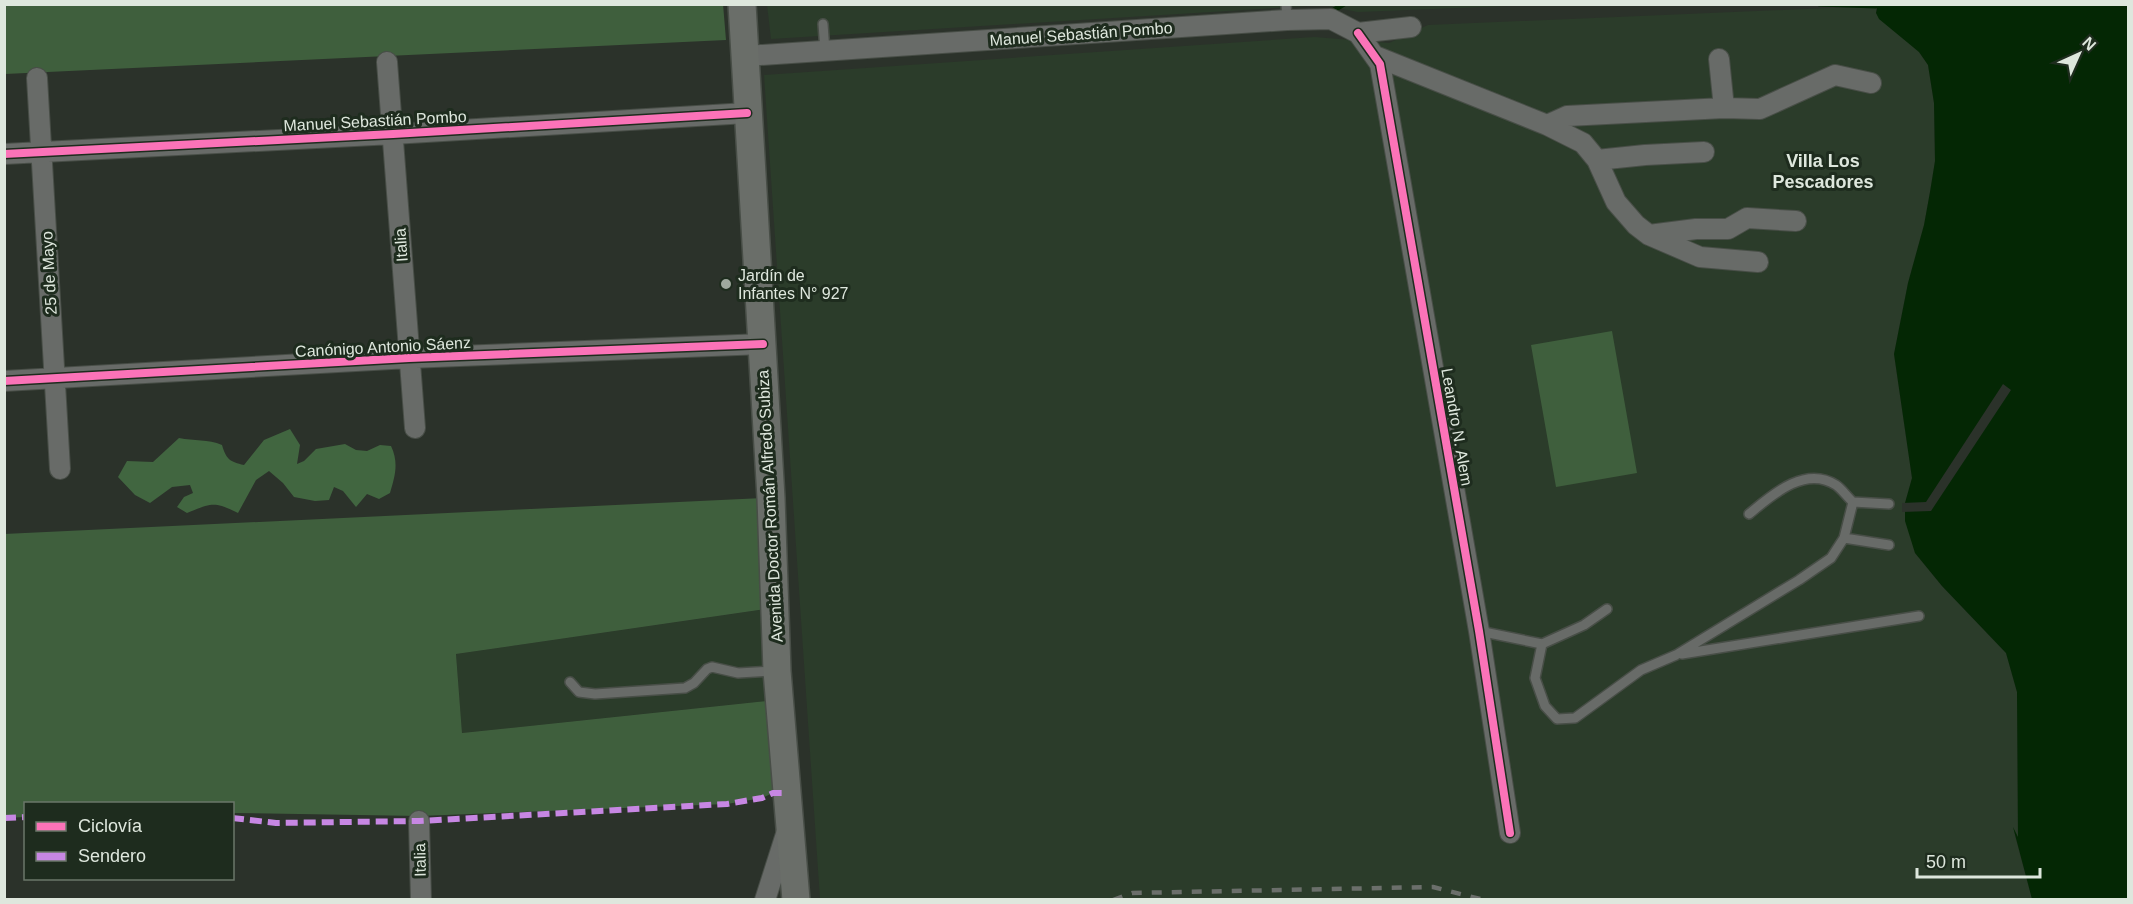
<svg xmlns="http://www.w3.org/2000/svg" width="2133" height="904" font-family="Helvetica,sans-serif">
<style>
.built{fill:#2b3c2a}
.green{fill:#3f5f3d}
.forest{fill:#416640}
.water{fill:#042704}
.pier{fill:#2b322a}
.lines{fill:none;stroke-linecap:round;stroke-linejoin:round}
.stream{stroke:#042704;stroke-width:5}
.service-casing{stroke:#484e47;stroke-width:12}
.minor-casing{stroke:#484e47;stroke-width:22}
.secondary-casing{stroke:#484e47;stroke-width:30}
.service{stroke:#686b68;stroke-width:9}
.minor{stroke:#686b68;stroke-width:20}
.secondary{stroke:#6a6e69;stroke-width:27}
.rail{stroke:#6b6f6b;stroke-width:4.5;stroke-dasharray:10 10;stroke-linecap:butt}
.quiet{stroke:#c787e3;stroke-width:6;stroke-dasharray:12 6;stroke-linecap:butt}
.cycleway-casing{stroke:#1e2c1e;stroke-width:11}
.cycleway{stroke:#fb73b8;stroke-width:8}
.poi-dot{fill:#9fa89e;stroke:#1e2c1e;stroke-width:2}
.labels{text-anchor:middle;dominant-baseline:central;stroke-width:6;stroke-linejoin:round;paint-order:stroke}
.street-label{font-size:16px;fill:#dee7dd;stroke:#1e2c1e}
.poi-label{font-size:16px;fill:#dee7dd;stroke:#1e2c1e;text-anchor:start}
.neighbourhood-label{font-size:18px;font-weight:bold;fill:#dee7dd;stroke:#1e2c1e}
</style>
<rect width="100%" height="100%" fill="#2b322a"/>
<!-- built -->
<path class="built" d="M 767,5 L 1531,5 L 1358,12 L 1323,5 L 771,39 Z
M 1876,6 L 1876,13 L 1919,52 L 1928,65 L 1934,103 L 1935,161 L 1930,192 L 1924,225 L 1908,283 L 1894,354 L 1912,478 L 1905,503 L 1915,553 L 1942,586 L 2006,653 L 2017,692 L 2018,838 L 2014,832 L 2032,899 L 820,899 L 764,75 L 1314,37 L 1389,43 L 1428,25 Z
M 765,609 L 767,701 L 462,733 L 456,654 Z"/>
<!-- green -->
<path class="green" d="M 723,4 L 726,40 L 5,74 L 4,5 Z
M 1612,331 L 1637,473 L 1556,487 L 1531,345 Z
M 763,498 L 765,609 L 456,654 L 462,733 L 767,701 L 773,793 L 762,798 L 727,804 L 419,816 L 233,813 L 232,804 L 26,804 L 25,817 L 5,818 L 4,534 Z"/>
<!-- forest -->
<path class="forest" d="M 290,429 L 300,445 L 297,464 L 304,461 L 316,449 L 345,444 L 356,450 L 367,451 L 380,445 L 391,446 C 399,463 395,476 390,493 L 379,499 L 367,494 L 356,507 L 343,491 L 334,487 L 329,500 L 315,501 L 294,497 L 283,483 L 269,471 L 256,480 L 238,513 C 214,501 212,503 187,513 L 177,507 L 184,497 L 193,493 L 190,485 L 172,487 L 150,503 L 135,495 L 118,477 L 127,461 L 153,462 L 179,438 C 194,441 208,439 222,445 C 226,459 230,462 244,465 L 264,440 Z"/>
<!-- water -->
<path class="water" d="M 1878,4 L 2128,5 L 2128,899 L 2032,899 L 2013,827 L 2018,837 L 2017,692 L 2006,653 L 1942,586 L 1915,553 L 1905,521 L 1905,503 L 1912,478 L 1894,354 L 1908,283 L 1924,225 L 1930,192 L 1935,161 L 1934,103 L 1928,65 L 1919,52 L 1879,19 L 1876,13 Z"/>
<!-- pier -->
<path class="pier" d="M 2003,384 L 2011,390 L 1931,511 L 1902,512 L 1902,503 L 1926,502 Z"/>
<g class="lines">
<!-- stream -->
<path class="stream" d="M 1819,4 L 1876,6
M 1329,13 L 1344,4"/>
<!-- service casing -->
<g class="service-casing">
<path id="service" d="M 1286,4 L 1287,20
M 823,24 L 825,51
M 1749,514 C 1772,495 1805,465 1836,485 C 1842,489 1847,497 1853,502
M 1844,538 L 1889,545
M 1479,631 L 1542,644 L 1584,625 L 1607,609
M 1542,644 L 1535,678 L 1545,706 L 1557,719 L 1575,718 L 1641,670 L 1676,655 L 1799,580 L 1831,558 L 1844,538 L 1853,502 L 1889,504
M 1682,654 L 1919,616
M 570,682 L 579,692 L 595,694 L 685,688 L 694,683 L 707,669 L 712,667 L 738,673 L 775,671"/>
</g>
<!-- minor casing -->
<g class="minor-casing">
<path id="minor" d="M 1358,33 L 1380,64 L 1479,631 L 1510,833
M 746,56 L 1287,20 L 1331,19 L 1358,33 L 1411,27
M 1375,56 L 1547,125 L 1583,143 L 1597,160 L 1616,202 L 1636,225 L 1649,235 L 1700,257 L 1758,262
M 1719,59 L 1724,108
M 387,62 L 415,428
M 37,78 L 60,469
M 1547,125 L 1567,116 L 1724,108 L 1760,109 L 1835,75 L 1871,83
M 4,154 L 393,134 L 747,113
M 1597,160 L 1645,155 L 1704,152
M 1649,235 L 1696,229 L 1728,229 L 1747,218 L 1796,221
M 4,381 L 409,358 L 763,344
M 419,821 L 421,900
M 765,900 L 787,831"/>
</g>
<!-- secondary casing -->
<g class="secondary-casing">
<path id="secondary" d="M 742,4 L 771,498 L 777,671 L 796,900"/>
</g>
<!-- service -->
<use href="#service" class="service"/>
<!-- minor -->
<use href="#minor" class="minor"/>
<!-- secondary -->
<use href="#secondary" class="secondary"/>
<!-- rail -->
<path class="rail" d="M 1113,900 L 1132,893 L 1433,887 L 1484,900"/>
<!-- quiet -->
<path class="quiet" d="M 4,818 L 26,817
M 232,818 L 276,823 L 419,821 L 727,804 L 762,798 L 773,793 L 787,793"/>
<!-- cycleway casing -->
<g class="cycleway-casing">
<path id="cycleway" d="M 1358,33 L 1380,64 L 1479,631 L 1510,833
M 4,154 L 393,134 L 747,113
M 4,381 L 409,358 L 763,344"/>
</g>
<!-- cycleway -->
<use href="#cycleway" class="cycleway"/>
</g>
<!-- markers -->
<circle class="poi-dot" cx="726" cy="284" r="6"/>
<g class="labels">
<!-- street labels -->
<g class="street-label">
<text transform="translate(1081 34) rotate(-4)">Manuel Sebastián Pombo</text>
<text transform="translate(375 121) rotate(-3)">Manuel Sebastián Pombo</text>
<text transform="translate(401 245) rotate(-94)">Italia</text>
<text transform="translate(49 273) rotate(-93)">25 de Mayo</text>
<text transform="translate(383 347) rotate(-3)">Canónigo Antonio Sáenz</text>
<text transform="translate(1457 427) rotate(80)">Leandro N. Alem</text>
<text transform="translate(770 506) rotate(-93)">Avenida Doctor Román Alfredo Subiza</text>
<text transform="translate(420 860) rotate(-91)">Italia</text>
</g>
<!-- poi labels -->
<g class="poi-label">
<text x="738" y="275">Jardín de<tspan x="738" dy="18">Infantes N° 927</tspan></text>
</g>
<!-- neighbourhood labels -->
<g class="neighbourhood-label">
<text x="1823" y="161">Villa Los<tspan x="1823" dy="21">Pescadores</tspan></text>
</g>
</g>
<!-- border -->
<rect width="2133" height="904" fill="none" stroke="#dee7dd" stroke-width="12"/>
<!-- legend -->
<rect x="24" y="802" width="210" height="78" fill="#1e2c1e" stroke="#6b776a" stroke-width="1.5"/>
<rect x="36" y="822" width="30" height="9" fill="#fb73b8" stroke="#6b776a" stroke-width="1.5"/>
<text x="78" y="832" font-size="18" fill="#dee7dd">Ciclovía</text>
<rect x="36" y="852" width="30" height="9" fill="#c787e3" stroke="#6b776a" stroke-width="1.5"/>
<text x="78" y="862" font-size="18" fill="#dee7dd">Sendero</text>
<!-- north arrow -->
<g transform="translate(2079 54) rotate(45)" stroke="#1e2c1e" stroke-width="4.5" paint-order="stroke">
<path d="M0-4.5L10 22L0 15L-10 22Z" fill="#dee7dd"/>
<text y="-9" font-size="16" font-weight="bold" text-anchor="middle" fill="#dee7dd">N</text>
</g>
<!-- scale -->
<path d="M1917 868v9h123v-9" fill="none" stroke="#dee7dd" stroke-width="3"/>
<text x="1926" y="868" font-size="18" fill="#dee7dd" stroke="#1e2c1e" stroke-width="4.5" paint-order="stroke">50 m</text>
</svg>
